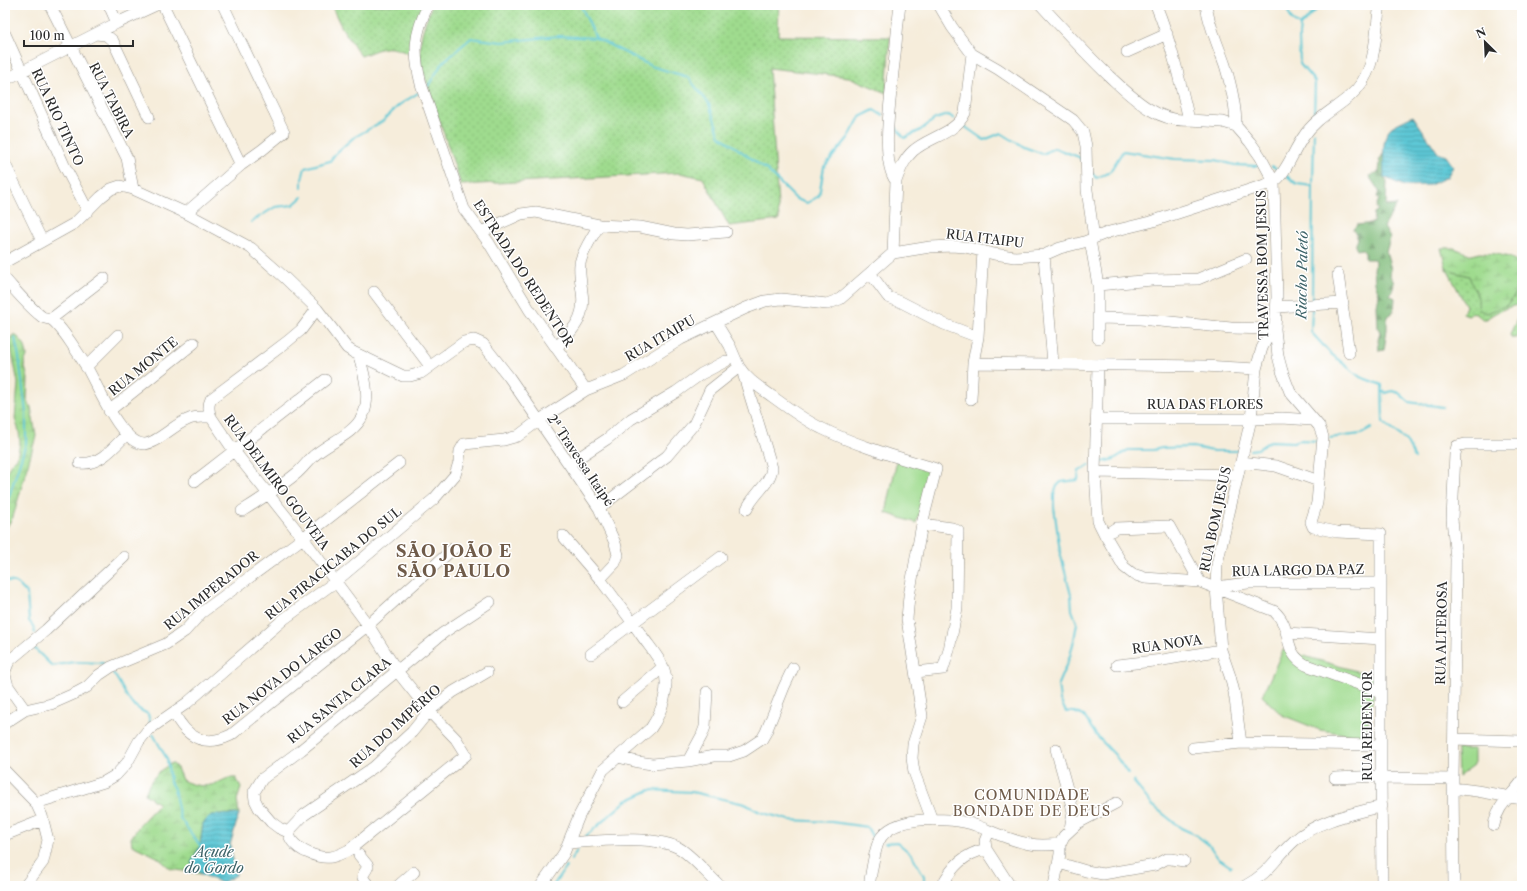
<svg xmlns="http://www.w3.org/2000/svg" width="1527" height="891" font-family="'Libre Caslon Text',serif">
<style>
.grass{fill:url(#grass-dots);stroke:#65835c}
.forest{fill:url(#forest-firs);stroke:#557352}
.wetland{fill:url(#wetland-marsh);stroke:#65835c}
.garden{fill:#9fdb8e;stroke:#65835c}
.water{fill:url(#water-rules);stroke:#447a80}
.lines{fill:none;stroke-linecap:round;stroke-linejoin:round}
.stream{stroke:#5dc8d6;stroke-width:2}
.minor-casing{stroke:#908c83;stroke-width:12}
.minor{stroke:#fff;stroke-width:11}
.labels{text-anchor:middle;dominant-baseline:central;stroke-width:3;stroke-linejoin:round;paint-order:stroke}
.street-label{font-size:13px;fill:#2b2b2b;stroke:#fff}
.water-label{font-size:14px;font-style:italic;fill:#3c6267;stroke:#fff}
.neighbourhood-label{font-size:14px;letter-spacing:1px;fill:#6f5b49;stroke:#fff}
.district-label{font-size:17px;font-weight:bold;letter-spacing:1px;fill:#6f5b49;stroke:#fff}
</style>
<defs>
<pattern id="grass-dots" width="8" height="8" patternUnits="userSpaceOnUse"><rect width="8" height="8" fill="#9fdb8e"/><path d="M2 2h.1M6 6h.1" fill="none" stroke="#89bc7b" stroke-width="1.8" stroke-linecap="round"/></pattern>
<pattern id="forest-firs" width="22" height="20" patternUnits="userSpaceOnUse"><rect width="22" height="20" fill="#7fbb79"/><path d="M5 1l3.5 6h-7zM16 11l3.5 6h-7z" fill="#689863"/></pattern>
<pattern id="wetland-marsh" width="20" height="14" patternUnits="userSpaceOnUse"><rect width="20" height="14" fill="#9fdb8e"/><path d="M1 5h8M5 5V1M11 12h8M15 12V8" fill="none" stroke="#89bc7b"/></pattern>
<pattern id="water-rules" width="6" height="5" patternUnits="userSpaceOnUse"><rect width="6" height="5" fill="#5dc8d6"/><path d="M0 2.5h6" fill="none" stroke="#4da3ae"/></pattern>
</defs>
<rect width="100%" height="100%" fill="#fff"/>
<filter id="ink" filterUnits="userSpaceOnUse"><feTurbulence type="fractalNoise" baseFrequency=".025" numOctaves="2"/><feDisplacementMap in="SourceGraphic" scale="8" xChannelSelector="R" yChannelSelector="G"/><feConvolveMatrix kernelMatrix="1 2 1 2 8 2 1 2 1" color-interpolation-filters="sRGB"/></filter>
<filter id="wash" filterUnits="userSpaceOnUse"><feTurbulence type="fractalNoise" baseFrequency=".012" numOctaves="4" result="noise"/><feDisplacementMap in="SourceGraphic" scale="16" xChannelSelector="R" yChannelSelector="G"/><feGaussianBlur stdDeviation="0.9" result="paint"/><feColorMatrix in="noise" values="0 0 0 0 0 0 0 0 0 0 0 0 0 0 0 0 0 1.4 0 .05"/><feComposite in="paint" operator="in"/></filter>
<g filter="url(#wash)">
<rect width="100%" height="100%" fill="#f6eddb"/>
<!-- grass -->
<path class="grass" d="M 331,5 L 425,5 L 414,32 L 410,54 C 386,44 385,47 361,56 L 342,28 Z
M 432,5 L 779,5 L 778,36 L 890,37 L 886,93 L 849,77 L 769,68 L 779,220 L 729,226 L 703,178 L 680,173 L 461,185 L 421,65 C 418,39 423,29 432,5 Z
M 1446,267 L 1454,272 L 1469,276 L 1478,296 L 1507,305 L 1518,291 L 1522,299 L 1522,329 L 1516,338 L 1512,338 L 1510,335 C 1512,326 1523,315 1518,305 C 1510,306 1492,313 1487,319 L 1482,319 C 1477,314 1475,312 1468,315 L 1463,313 L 1466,306 Z"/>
<!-- forest -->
<path class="forest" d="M 1383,154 L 1386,162 L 1384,177 L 1387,182 L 1386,206 L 1397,205 C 1391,212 1389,220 1384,227 L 1390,238 L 1386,252 L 1391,269 L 1390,276 C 1396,283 1394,287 1390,295 L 1395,298 C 1394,305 1396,312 1387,316 L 1387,329 L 1384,350 L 1379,351 L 1378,340 L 1380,332 L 1378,328 L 1377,305 L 1379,295 L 1375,282 L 1374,270 L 1375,262 L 1374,259 L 1365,259 L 1365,253 L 1362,249 L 1357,250 L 1355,246 L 1358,239 L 1353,229 L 1357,225 L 1373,223 L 1374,213 L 1378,210 L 1376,207 L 1379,199 L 1377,197 L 1379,191 L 1369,176 L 1379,172 L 1380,162 L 1379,161 Z"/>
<!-- wetland -->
<path class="wetland" d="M 1441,248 L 1454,248 L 1472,255 L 1480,253 L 1497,254 L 1509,257 L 1522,264 L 1522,299 L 1517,292 L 1507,305 L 1487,313 C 1473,309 1481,304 1477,295 C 1475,288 1471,283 1469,276 L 1454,272 L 1446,267 Z
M 15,334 L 24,344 L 26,350 L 27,356 L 24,363 L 28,379 L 27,401 L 31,407 L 36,436 L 13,517 L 5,530 L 5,477 L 10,465 L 17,458 L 20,443 L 19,431 L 15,419 L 18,383 L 10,343 L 11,337 Z
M 172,763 L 177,768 L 182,780 C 194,786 205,788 217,783 C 227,779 224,778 236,778 L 241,788 L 237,800 L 239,814 L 211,815 L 203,823 L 200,846 L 191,863 L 201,874 L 171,869 L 157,857 L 132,845 L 131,838 L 141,823 L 159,804 L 145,794 C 151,778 157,772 172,763 Z"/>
<!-- garden -->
<path class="garden" d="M 897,460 L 934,470 L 916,523 L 886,513 Z
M 1283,650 L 1377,677 L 1365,737 L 1320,730 L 1282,715 L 1262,696 Z
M 1457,749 L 1474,749 L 1474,765 L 1458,777 Z"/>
<!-- water -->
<path class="water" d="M 1413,116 L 1438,153 L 1446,156 L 1453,166 L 1447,177 L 1430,185 L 1404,186 L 1384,177 C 1384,164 1380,134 1393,126 C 1400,122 1407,119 1413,116 Z
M 239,814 L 230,845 L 236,875 L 222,883 L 201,874 L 191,863 L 200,846 L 203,823 L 211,815 Z"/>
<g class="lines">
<!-- stream -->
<path class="stream" d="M 582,5 L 582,8 L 596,38
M 1285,5 L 1292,20 L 1300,26
M 428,86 L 443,62 L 471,38 L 502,42 L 558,36 L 596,38 L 651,66 L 688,77 L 709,104 L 720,136 L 767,170 L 796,199 L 807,203 L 819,196 L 824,167 L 849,137 L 860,117 L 874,110 L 883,116
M 1314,117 L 1315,82 L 1300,64 L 1299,36 L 1300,26 L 1321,5
M 892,122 L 904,138 L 919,131 L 935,119 L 949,115 L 954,119
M 964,126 L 984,140 L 1001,133 L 1024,147 L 1043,154 L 1054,148 L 1079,157 L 1081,160
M 1272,166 L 1277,169
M 1092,173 L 1096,178 L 1109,173 L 1123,151 L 1175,159 L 1216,160 L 1235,165 L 1259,166
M 1287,176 L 1297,184 L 1313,186 L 1314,132
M 302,188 L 302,179 L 305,168 L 330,161 L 336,153 L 353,138 L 383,121 L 399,105 L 418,93
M 251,222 L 275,207 L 293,205 L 302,197
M 1312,300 L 1313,186
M 1312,309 L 1311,332 L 1330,353 L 1360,377 L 1382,385 L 1383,422 L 1406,441 L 1415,458
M 1382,391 L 1386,393 L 1392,391 L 1399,393 L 1409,402 L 1443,407
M 1329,438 L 1361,434 L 1372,428
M 1250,450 L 1258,449 L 1270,441 L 1294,442 L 1300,440 L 1318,441
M 1102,462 L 1114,459 L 1128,450 L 1153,450 L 1162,448 L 1193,447 L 1213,451 L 1238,451
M 1090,465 L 1079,471 L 1078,480 L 1061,482 L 1057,486 L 1054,494 L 1054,507 L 1060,552 L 1071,595 L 1072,610 L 1077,623 L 1074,640 L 1070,656 L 1058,684 L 1060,700 L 1066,712 L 1074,712 L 1084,716 L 1096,735 L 1115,755 L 1128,774
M 5,509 L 26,443 L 26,413 L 19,357 L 15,338
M 5,581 C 21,582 16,584 27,593 L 29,621 L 33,626 L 35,633
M 34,648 L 52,666 L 74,662 L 103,663 L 104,665
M 113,673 C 127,692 124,703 148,714 L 150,722
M 153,734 L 167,759 L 170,782 L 174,789 L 180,818 L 201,847
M 1133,781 L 1152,805 L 1181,828 L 1196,835 L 1209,845 L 1218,858 L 1231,867
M 586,836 L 626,801 L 650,790 L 692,792 L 745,804 L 760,812 L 789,820 L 832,822 L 867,827 L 873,838
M 885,843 L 897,842 L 912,855 L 924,876 L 924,886
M 571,860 L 578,849
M 553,886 L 566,867"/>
</g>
</g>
<g filter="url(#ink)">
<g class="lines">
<!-- minor casing -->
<g class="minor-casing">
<path id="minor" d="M 50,5 L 127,158 L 133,189
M 109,5 L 117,23
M 163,5 L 241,165
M 428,5 C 414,35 413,52 421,84 L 464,209 L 489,243 L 529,309 L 586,390
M 939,5 L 952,27 L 972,54 L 998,69 L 1073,120 L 1083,132 L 1086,146 L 1087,190 L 1094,238
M 1041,5 C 1063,29 1085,53 1109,76 C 1121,87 1134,100 1149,109 C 1162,117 1175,121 1189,120
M 1156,5 C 1171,42 1180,81 1189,120 L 1223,122 L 1236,126 L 1250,142 L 1260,156 L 1274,182 L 1277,297 L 1275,329 L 1278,356 L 1282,371 L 1290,392 L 1319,426 L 1323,437 L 1317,503 L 1311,522 L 1313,527 L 1337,532 L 1381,534 L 1381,776 L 1382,886
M 1206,5 C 1209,26 1218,45 1225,65 C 1231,85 1236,105 1236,126
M 5,34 L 64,165 L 88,211
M 95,34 L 106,35 L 113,41 L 149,117
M 1127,52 L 1167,34
M 5,80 L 117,23 L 156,5
M 5,164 L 42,241
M 896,181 C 900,170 904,159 913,151 C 929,137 955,134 965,113 L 972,54
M 186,213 L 241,165 L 262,150 L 284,132 L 223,5
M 481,232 L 521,214 L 536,212 L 599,225 L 640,227 L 674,234 L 687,235 L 726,232
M 1090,240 L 1098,285 L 1098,338
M 893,253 L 896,181 C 880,162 891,97 893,72 C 896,50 897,27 900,5
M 1044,255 L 1053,364
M 5,262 L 75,223 L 101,197 L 111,189 L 120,186 L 133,189 L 186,213 L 251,248 L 284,277 L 317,309 L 347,348 L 353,352 L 403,376 L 410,376 L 421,373 L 464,342 L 474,340 L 483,344 L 509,377 L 599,508 L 615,543 L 618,555 L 615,563 L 600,579 C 614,598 629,617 642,636 C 649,646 658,656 663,667 C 671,686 662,712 651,728 L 603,770 L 579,816 L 564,853 L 541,886
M 870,273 L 888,297 L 901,302 L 944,324 L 978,337
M 1338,274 L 1349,353
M 5,279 C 16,291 28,306 41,316 C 44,319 49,318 52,320 C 61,326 80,356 86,366 C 97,384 121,445 145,444 C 157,443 175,424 187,420 C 194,416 202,417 211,417
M 1098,285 L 1152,280 L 1198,279 L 1246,259
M 374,292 L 430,366
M 1276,307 L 1343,303
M 317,309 L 301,330 L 288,341 L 211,399 C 208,405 208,410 211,417 L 234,451 L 303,538 L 368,625 L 397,671 L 429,711 L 456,739 L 466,755 L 349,850 C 343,853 337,856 331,857 C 319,859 299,851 292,841 C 290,838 289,835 288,832 L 304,815 L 374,767 L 412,732 L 429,711 L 453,692 L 487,672
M 1098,318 L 1140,319 L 1231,328 L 1272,329
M 51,319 L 104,278
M 556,348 C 573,330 586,318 582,292 C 581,283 579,273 580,264 C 581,253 593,236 599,225
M 973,363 L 1204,366 L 1256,369
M 1098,365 L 1095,472 L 1098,521 L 1105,535 L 1124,567 L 1133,574 L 1145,578 L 1200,582 L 1274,611 C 1294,629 1281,652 1306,665 L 1381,692
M 86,367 L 118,335
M 739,367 C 747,380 761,388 773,397 C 788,408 804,420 821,428 C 857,446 897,457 936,469 L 922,524 L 909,596 L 907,619 L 922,716 L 913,744 L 912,758 L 914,772 L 932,820
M 743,373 L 772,468 C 770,485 753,494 747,509
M 971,399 L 973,363 L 978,337 L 983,251
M 109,411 L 194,343
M 1098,419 L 1251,419 L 1282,418 L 1312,420
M 1241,462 L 1276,466 L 1319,481
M 80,463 C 99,466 114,447 127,434
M 569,464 L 607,439 L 631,419 L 676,392 L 701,374 L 726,361
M 1095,472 L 1238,475
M 195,481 L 325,380
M 599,508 L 667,456 L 694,424 L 710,390 L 739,367 L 730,346 L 716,323
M 242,511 C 261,499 280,487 297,473 C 304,467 309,459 316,454 C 332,441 354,434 363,415 C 371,398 364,373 359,356
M 1105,535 L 1116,528 L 1169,526 L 1200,582
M 563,536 L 600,579
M 1216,587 L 1248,583 L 1381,583
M 1287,633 L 1381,639
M 591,654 L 721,557
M 1117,665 L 1163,660 L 1221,650
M 5,671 L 9,661 L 46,630 L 124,557
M 916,672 L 943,669 L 949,650 L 957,608 L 958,531 L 952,528 L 922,524
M 5,675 L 8,686 L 25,710
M 622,702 L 663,667
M 174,713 C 187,738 204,748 231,735 L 368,625 L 454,548
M 5,723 L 25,710 L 51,704 L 76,693 L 87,687 L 99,675 L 111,667 L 166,644 L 185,631 L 201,613 L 303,538 L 399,463
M 1454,739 L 1522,741
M 1241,743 L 1234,692 L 1230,676 L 1221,650 L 1216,587 L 1217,564 L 1251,419 L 1256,369 L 1262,348 L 1272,329 L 1275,329
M 1193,748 L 1241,743 L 1381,745
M 1056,749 L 1071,803 L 1073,812 L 1070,829
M 618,757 L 638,762 L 652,764 L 688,761 L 714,756 L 729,756 L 744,751 L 762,739 L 766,732 L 784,687 L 793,668
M 688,761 L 702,735 L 705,727 L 707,692
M 5,771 L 36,803 L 42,816 L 48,840 L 43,862 L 25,886
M 1335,778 L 1381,776
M 1381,778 L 1453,779
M 1453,788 L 1477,791 L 1522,799
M 36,803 L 104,782 L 116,775 L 127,763 L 139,741 L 148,730 L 187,703 L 284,619 L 335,582 L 434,499 L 455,475 L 459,462 L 460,451 L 464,444 L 504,440 L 518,436 L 538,421 L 586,390 L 624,375 L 681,339 L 746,308 L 765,301 L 781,299 L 827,304 L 840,299 L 893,253 L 930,247 L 951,246 L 965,247 L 994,254 L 1015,257 L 1044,255 L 1060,248 L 1084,242 L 1109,232 L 1150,222 L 1274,182 C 1287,172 1294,149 1304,136 C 1315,119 1335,109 1350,96 C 1378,72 1374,37 1380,5
M 1494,825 C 1497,805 1511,797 1522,781
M 989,831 L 985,841 L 986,849 L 1010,886
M 288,832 L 279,828 L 271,822 L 259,808 L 255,800 L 254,792 L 262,779 L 301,750 L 443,633 L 490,602
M 5,835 L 43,820
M 568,843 C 596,841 659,834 682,850 C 696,860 708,875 720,886
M 359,855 L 368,866 C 364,877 358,873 369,886
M 1059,863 L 1086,871 L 1103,874 L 1155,865 L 1166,859 L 1171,859 L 1184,861
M 398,886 L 414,872
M 869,886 C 871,875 874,851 879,841 C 892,814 951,817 975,825 C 993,832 1011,841 1030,844 C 1040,846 1050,845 1060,844
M 942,886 C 952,866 964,854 986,849
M 1054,886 L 1060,854 L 1060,844 L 1064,836 L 1078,823 L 1116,803
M 1245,886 C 1270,873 1275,858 1294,841 C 1318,820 1352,814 1382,806
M 1454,886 L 1453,779 L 1456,559 L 1452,519 L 1455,454 L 1457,446 L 1465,444 L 1522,444"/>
</g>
<!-- minor -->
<use href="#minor" class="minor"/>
</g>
</g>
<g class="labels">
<!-- street labels -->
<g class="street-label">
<text transform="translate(112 100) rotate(63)">RUA TABIRA</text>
<text transform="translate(58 117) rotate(65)">RUA RIO TINTO</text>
<text transform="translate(985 238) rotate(7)">RUA ITAIPU</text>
<text transform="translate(1262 265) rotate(-91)">TRAVESSA BOM JESUS</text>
<text transform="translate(524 273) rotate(57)">ESTRADA DO REDENTOR</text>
<text transform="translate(660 338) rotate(-30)">RUA ITAIPU</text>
<text transform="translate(143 366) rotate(-39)">RUA MONTE</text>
<text x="1205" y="404">RUA DAS FLORES</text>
<text transform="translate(581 460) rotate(56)">2ª Travessa Itaipé</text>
<text transform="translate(277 482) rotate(53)">RUA DELMIRO GOUVEIA</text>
<text transform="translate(1215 519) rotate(-78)">RUA BOM JESUS</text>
<text transform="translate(333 563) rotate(-39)">RUA PIRACICABA DO SUL</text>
<text transform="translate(1298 570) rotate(-1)">RUA LARGO DA PAZ</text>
<text transform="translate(211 590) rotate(-39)">RUA IMPERADOR</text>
<text transform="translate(1441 633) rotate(-89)">RUA ALTEROSA</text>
<text transform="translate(1167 644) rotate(-8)">RUA NOVA</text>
<text transform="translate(282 676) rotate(-38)">RUA NOVA DO LARGO</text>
<text transform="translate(339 700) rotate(-39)">RUA SANTA CLARA</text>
<text transform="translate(395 726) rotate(-42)">RUA DO IMPÉRIO</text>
<text transform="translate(1367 726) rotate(-90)">RUA REDENTOR</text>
</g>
<!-- water labels -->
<g class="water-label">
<text transform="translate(1302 275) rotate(-89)">Riacho Paletó</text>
<text x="214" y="852">Açude<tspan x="214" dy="16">do Gordo</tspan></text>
</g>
<!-- neighbourhood labels -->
<g class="neighbourhood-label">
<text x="1032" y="795">COMUNIDADE<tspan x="1032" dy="16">BONDADE DE DEUS</tspan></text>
</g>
<!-- district labels -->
<g class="district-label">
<text x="454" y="551">SÃO JOÃO E<tspan x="454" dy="20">SÃO PAULO</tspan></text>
</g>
</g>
<!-- margin -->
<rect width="1527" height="891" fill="none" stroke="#fff" stroke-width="20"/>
<!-- north arrow -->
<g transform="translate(1485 42) rotate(336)" stroke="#ffffff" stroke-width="3" paint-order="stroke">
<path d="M0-3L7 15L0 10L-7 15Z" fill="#2b2b2b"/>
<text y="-6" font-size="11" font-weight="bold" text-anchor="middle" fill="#2b2b2b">N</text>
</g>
<!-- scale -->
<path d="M24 40v6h109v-6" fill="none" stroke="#2b2b2b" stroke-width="2"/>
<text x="30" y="40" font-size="12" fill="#2b2b2b" stroke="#ffffff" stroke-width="3" paint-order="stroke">100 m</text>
</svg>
